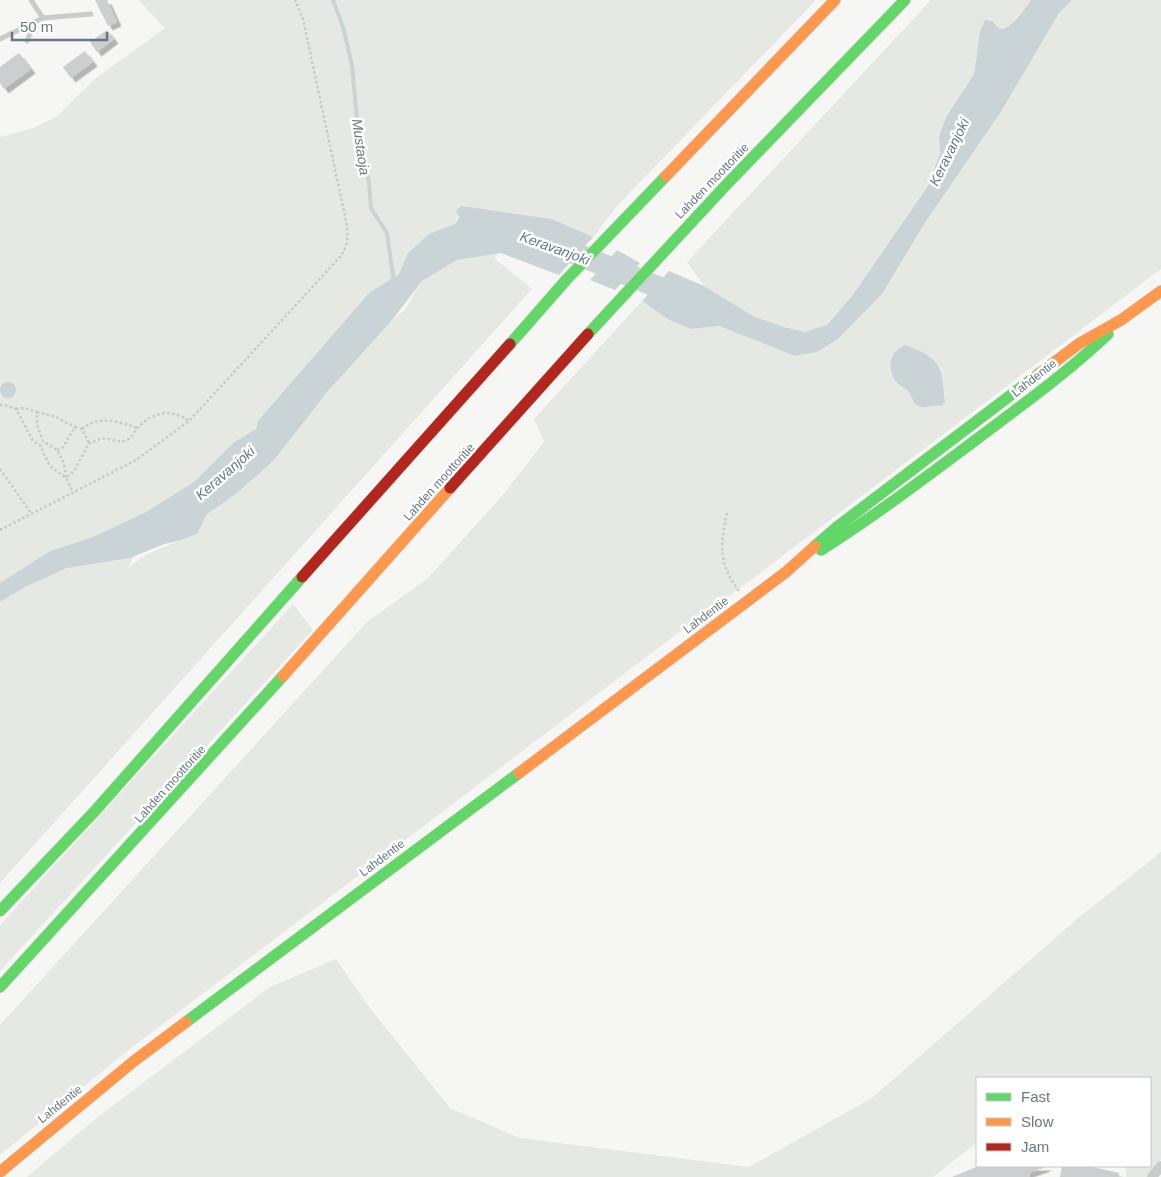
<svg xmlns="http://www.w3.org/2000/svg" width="1161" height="1177" font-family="Helvetica,sans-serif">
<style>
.green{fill:#e6e8e3}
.water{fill:#cad3d5}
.pier{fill:#f6f6f5}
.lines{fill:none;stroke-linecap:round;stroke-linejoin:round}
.stream{stroke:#cad3d5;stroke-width:4}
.river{stroke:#cad3d5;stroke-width:22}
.building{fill:#cdcecf;filter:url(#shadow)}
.fast-casing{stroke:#d2d3d4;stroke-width:12}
.slow-casing{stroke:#d2d3d4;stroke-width:12}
.jam-casing{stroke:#d2d3d4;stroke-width:12}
.path{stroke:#c8c9ca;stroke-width:2.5;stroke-dasharray:2.5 2.5;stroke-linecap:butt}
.lane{stroke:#cacccc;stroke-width:5}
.street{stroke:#cacccc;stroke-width:10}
.fast{stroke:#63d668;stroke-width:11}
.slow{stroke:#ff974d;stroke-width:11}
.jam{stroke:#b3261e;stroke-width:11}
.labels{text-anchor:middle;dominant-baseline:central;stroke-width:5;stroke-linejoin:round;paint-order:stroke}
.street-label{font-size:12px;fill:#677883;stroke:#fff}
.water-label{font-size:14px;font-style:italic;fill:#637a7f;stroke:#fff}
</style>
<defs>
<filter id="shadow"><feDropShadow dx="4.5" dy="4.5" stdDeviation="0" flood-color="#0004"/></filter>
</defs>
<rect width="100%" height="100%" fill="#f6f6f5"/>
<!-- green -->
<path class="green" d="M 138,0 L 816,0 L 617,206 L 591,240 L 552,219 L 462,206 L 455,224 L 429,234 L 408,253 L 399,274 L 369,293 L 259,421 L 256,429 L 233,443 L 194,482 L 146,512 L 93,537 L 50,551 L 0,583 L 0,137 L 33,128 L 56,117 L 95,79 L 165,28 Z
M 931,0 L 1031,0 L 1010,26 L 976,58 L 974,74 L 946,117 L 939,136 L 940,152 L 928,186 L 852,296 L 827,325 L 805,332 L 784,327 L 753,316 L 704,286 L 687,262 Z
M 1059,0 L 1161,0 L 1161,269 L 731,595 L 720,601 L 126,1052 L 0,1155 L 0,1025 L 367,622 L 427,579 L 502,496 L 544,442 L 534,419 L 642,301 L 669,320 L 691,329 L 719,326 L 795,356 L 817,352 L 839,338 L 882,294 Z
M 499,253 L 494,258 L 532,289 L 0,883 L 0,602 L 25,587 L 67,568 L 133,557 L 128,568 L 147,554 L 197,534 L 207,514 L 236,494 L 273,461 L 288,439 L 380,330 L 404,311 L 422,281 L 457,260 Z
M 293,604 L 313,630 L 0,971 L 0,925 Z
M 1161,852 L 1161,1159 L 1149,1177 L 1126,1177 L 1125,1166 L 1150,1166 L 1150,1078 L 977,1078 L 977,1142 L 933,1177 L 27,1177 L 94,1120 L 270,987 L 336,959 L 369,1007 L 450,1108 L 520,1138 L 749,1167 L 872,1098 L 1077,919 Z"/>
<!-- water -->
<path class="water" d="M 1031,0 L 1072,0 L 1059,13 L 1000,113 L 926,221 L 882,294 L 839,338 L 817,352 L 795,356 L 719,326 L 691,329 L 669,320 L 642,301 L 669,271 L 704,286 L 753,316 L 784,327 L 805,332 L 827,325 L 852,296 L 928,186 L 940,153 L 939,136 L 946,117 L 974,74 L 980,32 L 985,20 L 992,21 C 994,23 998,28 1001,29 C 1010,31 1026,7 1031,0 Z
M 462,206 L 552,219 L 593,237 L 559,275 L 501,253 L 457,260 L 422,281 L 393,319 L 328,391 L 273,461 L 236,494 L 207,514 L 197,534 L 179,541 L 164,544 L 130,558 L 67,568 L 25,587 L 0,602 L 0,583 L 50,551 L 93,537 L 146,512 L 194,482 L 233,443 L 256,429 L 258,421 L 369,293 L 399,274 L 408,253 L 429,234 L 455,224 L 459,218 L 456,210 Z
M 617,250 L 640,263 L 615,290 L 590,280 Z
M 906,345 C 944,361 941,366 945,403 L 941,406 C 933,403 926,410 918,406 C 912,403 912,394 907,390 C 902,386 898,385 895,380 C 886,365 891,350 906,345 Z
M0 390a8 8 0 1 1 16 0a8 8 0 1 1-16 0Z"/>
<!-- pier -->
<path class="pier" d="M 616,248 L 619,248 L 588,282 L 588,279 Z
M 667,269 L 670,269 L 640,303 L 640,300 Z"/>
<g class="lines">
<!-- stream -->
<path class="stream" d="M 333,0 L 343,27 L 352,65 L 358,131 L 369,182 L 371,208 L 387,233 L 394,283"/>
<!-- river -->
<path class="river" d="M 569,251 L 683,297"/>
</g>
<!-- building -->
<path class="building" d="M 95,0 L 107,0 L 117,22 L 108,26 Z
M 107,30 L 114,39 L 97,52 L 90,42 Z
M 85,51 L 93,62 L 71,78 L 63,67 Z
M 19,53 L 31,69 L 4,89 L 0,83 L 0,67 Z
M 979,1166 L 1046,1166 L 1046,1167 L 1029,1173 L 1030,1177 L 952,1177 Z
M 1062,1166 L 1088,1166 L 1119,1173 L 1119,1177 L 1060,1177 Z"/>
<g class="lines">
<!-- fast casing -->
<g class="fast-casing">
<path id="fast" d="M 588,334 L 727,184 L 905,0
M 510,344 L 567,279 L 666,176
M 815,546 L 837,527 L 1032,379
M 821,550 C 875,516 926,477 977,439 C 1022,405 1067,373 1108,334
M 0,911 L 94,812 L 302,577
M 0,987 L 283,676
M 186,1022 L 519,773"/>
</g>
<!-- slow casing -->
<g class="slow-casing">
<path id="slow" d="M 666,176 L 835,0
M 1032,379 L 1080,343 L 1121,320 L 1161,291
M 283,676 L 450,488
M 519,773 L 786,572 L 815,546
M 0,1172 L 134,1061 L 186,1022"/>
</g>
<!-- jam casing -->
<g class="jam-casing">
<path id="jam" d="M 450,488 L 588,334
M 302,577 L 510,344"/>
</g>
<!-- path -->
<path class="path" d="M 0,405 L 5,405 L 16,409 L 33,441 L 40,445 L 50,466 L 66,478 L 73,492
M 16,409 L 24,408 L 37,412 L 37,425 L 43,441 L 57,450 L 64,463 L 66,478 L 74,471 L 89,443 C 93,442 97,440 100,439 C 109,437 118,444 127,440 C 132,438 134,432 137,428 C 153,412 171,408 189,421
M 37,412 L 56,417 L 75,427
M 82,429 C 97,415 119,421 137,428
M 57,450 L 63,447 L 75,427 L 82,429 L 89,443
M 0,469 L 31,513
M 727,513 C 720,546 718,563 739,591
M 0,530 L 136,460 L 189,421 L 341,256 C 350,242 348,231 345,216 L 303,19 L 295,0"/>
<!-- lane -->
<path class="lane" d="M 31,0 L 43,18
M 0,39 L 43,18 L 91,14
M 27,41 L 35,22"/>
<!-- street -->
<path class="street" d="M 1152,1177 L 1161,1166"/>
<!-- fast -->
<use href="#fast" class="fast"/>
<!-- slow -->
<use href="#slow" class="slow"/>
<!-- jam -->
<use href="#jam" class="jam"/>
</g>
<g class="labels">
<!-- street labels -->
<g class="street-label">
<text transform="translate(712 181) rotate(-46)">Lahden moottoritie</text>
<text transform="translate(1034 378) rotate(-38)">Lahdentie</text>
<text transform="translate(439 482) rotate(-48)">Lahden moottoritie</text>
<text transform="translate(706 615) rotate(-37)">Lahdentie</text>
<text transform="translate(170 784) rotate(-48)">Lahden moottoritie</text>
<text transform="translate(382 858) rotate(-37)">Lahdentie</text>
<text transform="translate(60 1104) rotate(-39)">Lahdentie</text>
</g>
<!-- water labels -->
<g class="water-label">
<text transform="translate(361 147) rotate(82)">Mustaoja</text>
<text transform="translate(949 152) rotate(-64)">Keravanjoki</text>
<text transform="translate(555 248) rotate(20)">Keravanjoki</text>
<text transform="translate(225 473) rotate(-41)">Keravanjoki</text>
</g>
</g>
<!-- legend -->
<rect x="976" y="1077" width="175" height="90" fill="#ffffff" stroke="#c2c9cd"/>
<rect x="986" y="1093" width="25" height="8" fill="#63d668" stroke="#c2c9cd"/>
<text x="1021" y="1102" font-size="15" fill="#677883">Fast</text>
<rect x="986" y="1118" width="25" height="8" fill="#ff974d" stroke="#c2c9cd"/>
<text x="1021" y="1127" font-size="15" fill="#677883">Slow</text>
<rect x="986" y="1143" width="25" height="8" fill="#b3261e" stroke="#c2c9cd"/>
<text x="1021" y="1152" font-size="15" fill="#677883">Jam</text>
<!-- scale -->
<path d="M12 32v8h95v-8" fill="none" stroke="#677883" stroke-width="2.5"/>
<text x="20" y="32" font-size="15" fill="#677883" stroke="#ffffff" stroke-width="4" paint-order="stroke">50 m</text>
</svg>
